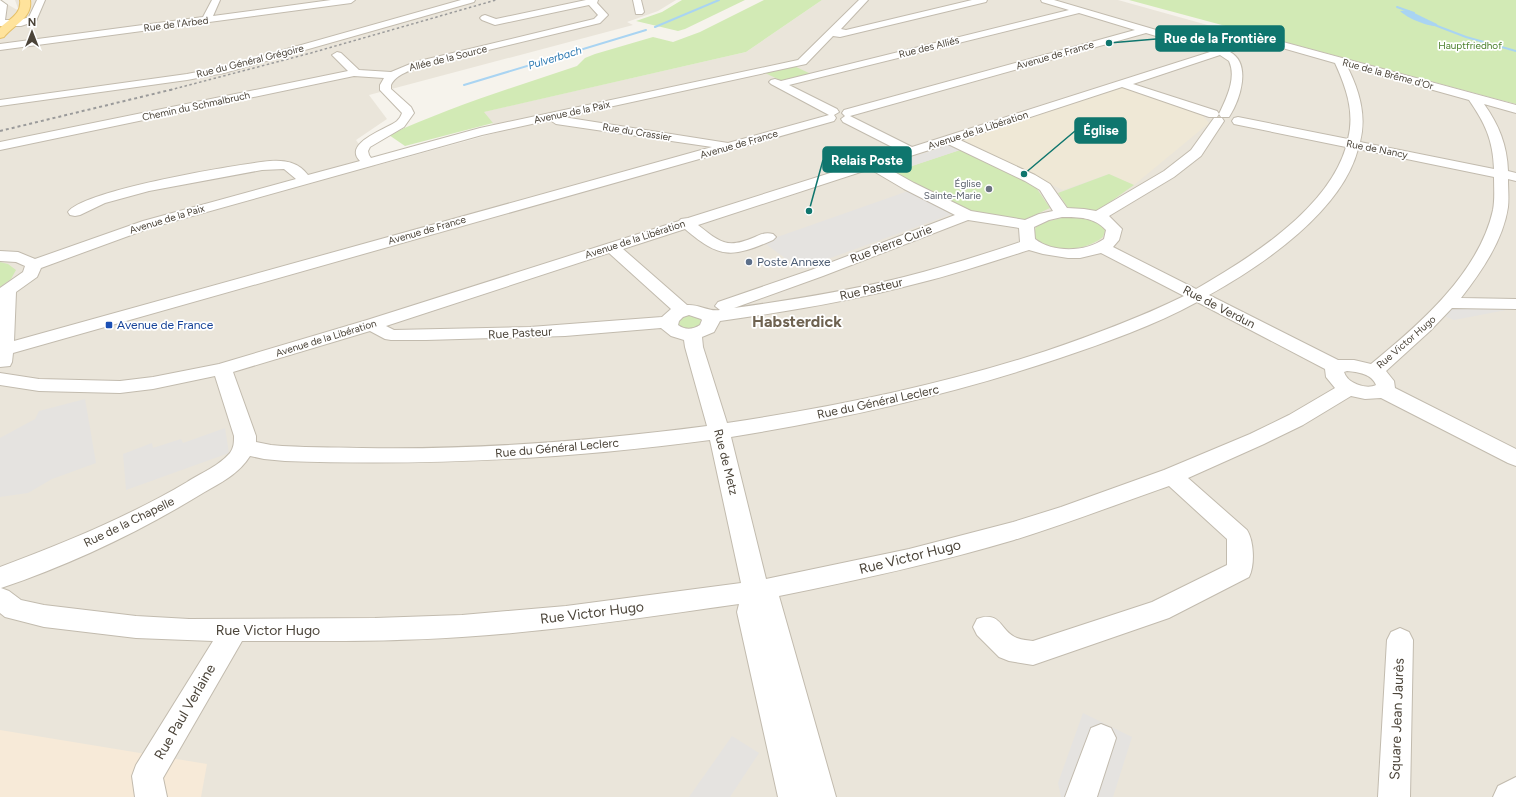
<svg xmlns="http://www.w3.org/2000/svg" width="1516" height="797" font-family="Figtree,sans-serif">
<style>
.residential{fill:#eae5da}
.commercial{fill:#f7ead8}
.education{fill:#efe8d6}
.green{fill:#d2eab5}
.parking{fill:#e5e3e0}
.water{fill:#a9d4f2}
.lines{fill:none;stroke-linecap:round;stroke-linejoin:round}
.stream{stroke:#a9d4f2;stroke-width:2}
.minor-casing{stroke:#c2bbae;stroke-width:2}
.major-casing{stroke:#e6c16a;stroke-width:2}
.minor{fill:#fff;fill-rule:evenodd}
.major{fill:#ffe39c;fill-rule:evenodd}
.rail-far1{stroke:#9a9a9a;stroke-width:1.5;stroke-dasharray:2.5 2.5;stroke-linecap:butt}
.rail{stroke:#9a9a9a;stroke-width:2;stroke-dasharray:3 3;stroke-linecap:butt}
.worship-dot{fill:#6b7280;stroke:#fff;stroke-width:1.5}
.service-dot{fill:#5c6f8a;stroke:#fff;stroke-width:1.5}
.transit-dot{fill:#1a4fb4;stroke:#fff;stroke-width:1.5}
.labels{text-anchor:middle;dominant-baseline:central;stroke-width:3.5;stroke-linejoin:round;paint-order:stroke}
.far-street-label{font-size:10px;fill:#4b4439;stroke:#fff}
.far-park-label{font-size:10px;fill:#4a7f2a;stroke:#fff}
.far-worship-label{font-size:10px;fill:#5b616d;stroke:#fff;text-anchor:end}
.far-water-label{font-size:11px;font-style:italic;fill:#2e7ab2;stroke:#fff}
.street-label{font-size:12px;fill:#4b4439;stroke:#fff}
.service-label{font-size:12px;fill:#4e5e75;stroke:#fff;text-anchor:start}
.transit-label{font-size:12px;fill:#164399;stroke:#fff;text-anchor:start}
.near-street-label{font-size:14px;fill:#4b4439;stroke:#fff}
.district-label{font-size:16px;font-weight:bold;fill:#6e6250;stroke:#fff}
.leader{fill:none;stroke:#0f766e;stroke-width:1.5}
.callout-dot{fill:#0f766e;stroke:#fff;stroke-width:1.5}
.callout{fill:#0f766e;stroke:#0f766e;stroke-width:1.5}
.callout-label{font-size:13px;text-anchor:middle;font-weight:bold;fill:#fff}
</style>
<rect width="100%" height="100%" fill="#f6f3ec"/>
<!-- residential -->
<path class="residential" d="M 0,0 L 19,11 L 15,0 L 676,0 L 658,11 L 627,22 L 633,25 L 369,95 L 387,119 L 356,140 L 375,166 L 499,132 L 483,112 L 746,52 L 822,0 L 1118,0 L 1516,111 L 1516,797 L 0,797 Z"/>
<!-- commercial -->
<path class="commercial" d="M 0,730 L 207,764 L 201,797 L 0,797 Z"/>
<!-- education -->
<path class="education" d="M 1121,86 L 1202,115 L 1209,123 L 1134,185 L 1109,174 L 1063,190 L 960,141 Z"/>
<!-- green -->
<path class="green" d="M 682,0 L 745,0 L 685,29 L 678,31 L 636,21 L 662,12 Z
M 764,0 L 822,0 L 746,52 L 484,112 L 493,123 L 405,146 L 389,135 C 450,107 514,87 577,66 L 585,58 L 595,54 L 653,37 L 673,42 L 700,32 Z
M 1129,0 L 1516,0 L 1516,104 L 1489,97 Z
M 794,66 L 811,74 L 782,81 L 765,73 Z
M 960,150 L 1035,186 L 1050,208 L 1022,221 L 970,212 L 894,172 Z
M 1109,174 L 1134,185 L 1096,212 L 1068,208 L 1058,193 Z
M 1070,216 L 1082,216 L 1103,224 L 1105,231 L 1103,237 C 1084,252 1059,251 1037,243 L 1033,236 L 1036,227 L 1045,222 Z
M 0,262 L 8,264 L 16,270 L 11,279 L 0,287 Z
M 686,315 L 700,319 L 701,321 L 700,326 L 689,330 L 678,327 L 676,320 Z"/>
<!-- parking -->
<path class="parking" d="M 949,145 L 960,150 L 894,172 L 885,166 Z
M 911,190 L 955,213 L 800,269 L 763,242 Z
M 1448,303 L 1495,303 L 1506,310 L 1454,320 L 1439,314 Z
M 85,399 L 96,463 L 52,479 L 28,493 L 0,497 L 0,438 L 35,419 L 39,411 Z
M 225,428 L 229,453 L 126,490 L 123,454 L 152,443 L 153,448 L 181,439 L 183,443 Z
M 1083,713 L 1132,737 L 1113,797 L 1061,797 L 1058,783 Z
M 732,736 L 759,753 L 730,797 L 689,797 Z"/>
<!-- water -->
<path class="water" d="M 1408,10 L 1437,24 L 1438,26 C 1428,27 1407,18 1400,11 Z"/>
<g class="lines">
<!-- stream -->
<path class="stream" d="M 1397,7 L 1414,13
M 1432,24 L 1466,37 L 1516,51
M 655,27 L 719,0
M 464,85 L 646,30"/>
<!-- minor casing -->
<g class="minor-casing">
<path id="minor" d="M 0,0 L 7,5 L 5,20 L 20,20 L 29,17 L 37,0 L 45,0 L 36,21 L 21,26 L 0,26 Z
M 212,0 L 220,0 L 213,16 L 331,0 L 355,0 L 351,3 L 0,50 L 0,44 L 203,17 Z
M 461,0 L 475,0 L 474,2 L 224,73 L 187,80 L 0,106 L 0,100 L 187,74 L 223,67 Z
M 586,0 L 598,0 L 597,3 L 608,15 L 600,23 L 422,66 C 412,70 396,74 391,85 L 391,89 L 411,107 L 414,113 L 404,127 L 370,147 L 368,151 L 369,155 L 371,158 L 480,128 L 798,60 L 859,0 L 868,0 L 841,29 L 846,30 L 972,0 L 987,0 L 986,2 L 840,37 L 833,36 L 806,64 L 563,117 L 728,143 L 829,115 L 771,84 L 769,82 L 771,80 L 775,79 L 781,81 L 1069,10 L 1042,2 L 1041,0 L 1054,0 L 1221,49 L 1261,36 L 1516,105 L 1516,113 L 1484,104 C 1499,125 1507,145 1508,171 L 1516,173 L 1516,181 L 1508,179 C 1508,189 1509,198 1508,207 C 1503,241 1481,272 1461,298 L 1516,299 L 1516,309 L 1452,308 L 1430,331 L 1386,371 L 1394,381 L 1395,388 L 1516,449 L 1516,466 L 1508,463 L 1381,398 L 1365,399 L 1351,396 L 1303,425 L 1264,444 L 1188,478 L 1247,530 C 1254,541 1255,565 1249,577 L 1169,618 L 1033,665 L 1009,661 L 999,657 L 977,635 L 973,627 L 977,619 C 1002,610 1000,632 1017,638 C 1022,640 1028,640 1033,641 L 1152,602 L 1227,565 L 1227,539 L 1169,486 C 1117,504 1066,524 1014,540 C 937,563 858,580 779,596 L 836,797 L 778,797 L 737,612 L 739,604 C 647,617 555,631 462,637 C 389,642 315,641 242,641 L 163,778 L 167,797 L 135,797 L 132,776 L 136,765 L 213,641 L 136,638 L 44,627 L 5,617 L 0,613 L 0,567 C 64,543 128,517 187,482 C 201,473 219,466 230,453 C 234,447 234,443 234,436 L 215,376 L 153,389 L 120,393 L 39,391 L 0,385 L 0,373 L 39,379 L 120,381 L 153,377 L 219,364 L 367,320 L 679,221 L 681,219 L 688,218 L 900,151 L 843,122 L 841,119 L 845,116 L 842,113 L 844,110 L 1135,30 L 1079,13 L 789,85 L 837,109 L 839,112 L 834,115 L 836,118 L 834,121 L 13,353 L 12,362 L 10,366 L 0,367 L 0,288 L 23,272 L 25,266 L 16,262 L 0,261 L 0,251 L 18,252 L 35,259 L 143,221 L 296,179 L 284,169 L 262,170 L 149,191 L 105,203 L 80,215 L 75,216 L 70,215 L 68,212 C 83,190 238,164 270,161 C 285,160 298,162 308,175 L 360,161 C 342,143 387,129 397,121 C 399,119 401,116 402,113 L 380,90 L 380,85 L 384,78 L 354,76 L 0,150 L 0,142 L 348,71 L 332,55 L 337,52 L 341,53 L 359,70 L 391,72 L 415,62 L 594,19 L 598,15 L 589,5 L 495,25 L 482,20 L 480,18 L 482,16 L 485,15 L 496,19 ZM 1146,33 L 1210,52 L 912,147 L 850,116 ZM 1261,42 L 1335,63 C 1346,87 1355,112 1348,139 L 1238,117 L 1234,118 L 1232,121 L 1234,124 L 1346,147 C 1328,209 1250,258 1196,289 L 1113,247 L 1119,240 L 1122,229 L 1109,216 L 1174,177 L 1201,156 L 1224,121 L 1222,118 L 1214,118 L 1191,150 L 1164,171 L 1096,211 L 1084,209 L 1067,208 L 1050,184 L 1035,175 L 960,140 L 1122,87 L 1209,117 L 1217,117 L 1219,114 L 1217,111 L 1133,84 L 1220,55 L 1229,61 C 1237,78 1226,99 1219,114 L 1221,117 L 1229,117 C 1240,100 1252,64 1230,52 ZM 1347,66 L 1469,100 C 1485,123 1493,140 1494,169 L 1360,142 C 1367,115 1359,90 1347,66 ZM 550,120 L 556,124 L 712,147 L 14,341 L 16,292 L 37,277 L 41,268 L 153,227 L 482,135 ZM 948,144 L 1025,181 L 1040,190 L 1053,211 L 1039,214 L 1025,220 L 971,211 L 914,183 L 882,165 ZM 1358,149 L 1494,177 C 1494,188 1495,199 1493,210 C 1479,273 1419,325 1371,364 L 1354,360 L 1338,360 L 1209,295 C 1263,265 1342,211 1358,149 ZM 870,169 L 904,189 L 955,215 L 811,270 L 718,302 L 715,306 L 720,310 C 709,312 699,304 687,305 L 623,249 L 685,229 C 720,259 732,258 773,240 L 776,237 L 773,234 C 766,232 762,234 755,237 C 727,249 721,243 698,225 ZM 1062,217 C 1079,217 1094,217 1106,230 L 1104,239 C 1086,252 1053,253 1035,239 L 1034,227 L 1049,220 ZM 968,220 L 1019,228 L 1020,242 C 982,255 943,267 904,277 C 848,291 791,300 734,308 L 823,276 ZM 1029,250 L 1043,254 L 1068,258 L 1080,258 L 1101,253 L 1184,296 C 1139,318 1093,335 1046,351 C 942,385 835,407 727,423 L 703,347 L 702,337 L 714,332 L 720,321 C 785,312 851,301 915,284 C 953,275 991,262 1029,250 ZM 609,253 L 671,309 L 662,317 L 530,327 L 394,330 L 386,326 ZM 1197,302 L 1325,369 L 1326,377 L 1335,388 L 1289,415 L 1250,434 L 1164,470 L 1061,507 L 1013,522 L 909,549 L 766,579 L 731,437 C 842,419 952,395 1060,358 C 1107,342 1153,326 1197,302 ZM 689,315 L 701,319 L 702,320 L 700,325 C 692,330 685,330 678,325 L 679,321 L 683,317 ZM 661,328 L 671,336 L 684,340 L 685,347 L 707,426 C 592,441 477,450 362,448 C 332,447 301,448 271,445 L 256,442 L 256,436 L 233,372 L 370,331 L 385,339 L 391,340 L 426,340 L 565,336 ZM 1347,371 C 1358,372 1372,374 1376,385 C 1366,390 1347,383 1344,372 ZM 710,440 L 741,583 L 566,606 L 462,615 L 375,618 L 189,619 L 136,616 L 44,605 L 21,600 L 9,591 L 1,588 C 70,565 141,531 203,493 C 220,483 239,474 250,456 L 264,459 L 285,461 C 428,466 569,459 710,440 Z
M 633,0 L 641,0 L 644,12 L 642,14 L 636,14 Z
M 1400,628 L 1409,632 L 1413,640 L 1410,797 L 1378,797 L 1387,640 L 1391,632 Z
M 1101,724 L 1111,728 L 1116,738 L 1097,797 L 1065,797 L 1091,728 Z
M 1516,777 L 1516,797 L 1493,797 L 1498,786 Z"/>
</g>
<!-- major casing -->
<g class="major-casing">
<path id="major" d="M 20,0 L 30,0 C 33,18 13,25 4,37 L 0,38 L 0,28 C 9,19 22,14 20,0 Z"/>
</g>
<!-- minor -->
<use href="#minor" class="minor"/>
<!-- major -->
<use href="#major" class="major"/>
<!-- rail-far1 -->
<path class="rail-far1" d="M 170,90 L 311,53 L 496,0"/>
<!-- rail -->
<path class="rail" d="M 0,131 L 174,89"/>
</g>
<!-- markers -->
<circle class="worship-dot" cx="989" cy="189" r="4"/>
<circle class="service-dot" cx="749" cy="262" r="4"/>
<rect class="transit-dot" x="105" y="321" width="8" height="8" rx="2"/>
<g class="labels">
<!-- far-street labels -->
<g class="far-street-label">
<text transform="translate(176 24) rotate(-7)">Rue de l'Arbed</text>
<text transform="translate(929 47) rotate(-14)">Rue des Alliés</text>
<text transform="translate(1055 55) rotate(-16)">Avenue de France</text>
<text transform="translate(448 58) rotate(-14)">Allée de la Source</text>
<text transform="translate(250 61) rotate(-14)">Rue du Général Grégoire</text>
<text transform="translate(1388 74) rotate(15)">Rue de la Brême d'Or</text>
<text transform="translate(196 106) rotate(-12)">Chemin du Schmalbruch</text>
<text transform="translate(572 112) rotate(-12)">Avenue de la Paix</text>
<text transform="translate(978 130) rotate(-18)">Avenue de la Libération</text>
<text transform="translate(637 132) rotate(9)">Rue du Crassier</text>
<text transform="translate(739 144) rotate(-16)">Avenue de France</text>
<text transform="translate(1377 149) rotate(11)">Rue de Nancy</text>
<text transform="translate(167 219) rotate(-17)">Avenue de la Paix</text>
<text transform="translate(427 230) rotate(-16)">Avenue de France</text>
<text transform="translate(635 239) rotate(-18)">Avenue de la Libération</text>
<text transform="translate(326 338) rotate(-17)">Avenue de la Libération</text>
<text transform="translate(1406 342) rotate(-41)">Rue Victor Hugo</text>
</g>
<!-- far-park labels -->
<g class="far-park-label">
<text x="1470" y="45">Hauptfriedhof</text>
</g>
<!-- far-worship labels -->
<g class="far-worship-label">
<text x="981" y="183">Église<tspan x="981" dy="12">Sainte-Marie</tspan></text>
</g>
<!-- far-water labels -->
<g class="far-water-label">
<text transform="translate(555 58) rotate(-17)">Pulverbach</text>
</g>
<!-- street labels -->
<g class="street-label">
<text transform="translate(891 244) rotate(-21)">Rue Pierre Curie</text>
<text transform="translate(871 289) rotate(-13)">Rue Pasteur</text>
<text transform="translate(1219 307) rotate(27)">Rue de Verdun</text>
<text transform="translate(520 333) rotate(-3)">Rue Pasteur</text>
<text transform="translate(878 402) rotate(-12)">Rue du Général Leclerc</text>
<text transform="translate(557 448) rotate(-5)">Rue du Général Leclerc</text>
<text transform="translate(726 462) rotate(76)">Rue de Metz</text>
<text transform="translate(129 522) rotate(-26)">Rue de la Chapelle</text>
</g>
<!-- service labels -->
<g class="service-label">
<text x="757" y="262">Poste Annexe</text>
</g>
<!-- transit labels -->
<g class="transit-label">
<text x="117" y="325">Avenue de France</text>
</g>
<!-- near-street labels -->
<g class="near-street-label">
<text transform="translate(910 557) rotate(-14)">Rue Victor Hugo</text>
<text transform="translate(592 613) rotate(-7)">Rue Victor Hugo</text>
<text x="268" y="630">Rue Victor Hugo</text>
<text transform="translate(185 712) rotate(-60)">Rue Paul Verlaine</text>
<text transform="translate(1397 719) rotate(-88)">Square Jean Jaurès</text>
</g>
<!-- district labels -->
<g class="district-label">
<text x="797" y="321">Habsterdick</text>
</g>
</g>
<!-- callouts -->
<path class="leader" d="M1109 43L1156 39M1024 174L1075 131M809 211L823 160"/>
<g class="callout-dot">
<circle cx="1109" cy="43" r="4"/>
<circle cx="1024" cy="174" r="4"/>
<circle cx="809" cy="211" r="4"/>
</g>
<g class="callout">
<rect x="1156" y="26" width="128" height="25" rx="4"/>
<rect x="1075" y="118" width="51" height="25" rx="4"/>
<rect x="823" y="147" width="88" height="25" rx="4"/>
</g>
<g class="callout-label">
<text x="1220" y="43">Rue de la Frontière</text>
<text x="1101" y="135">Église</text>
<text x="867" y="165">Relais Poste</text>
</g>
<!-- north arrow -->
<g transform="translate(32 32)" stroke="#ffffff" stroke-width="3" paint-order="stroke">
<path d="M0-3L7 15L0 10L-7 15Z" fill="#4b4439"/>
<text y="-6" font-size="11" font-weight="bold" text-anchor="middle" fill="#4b4439">N</text>
</g>
</svg>
